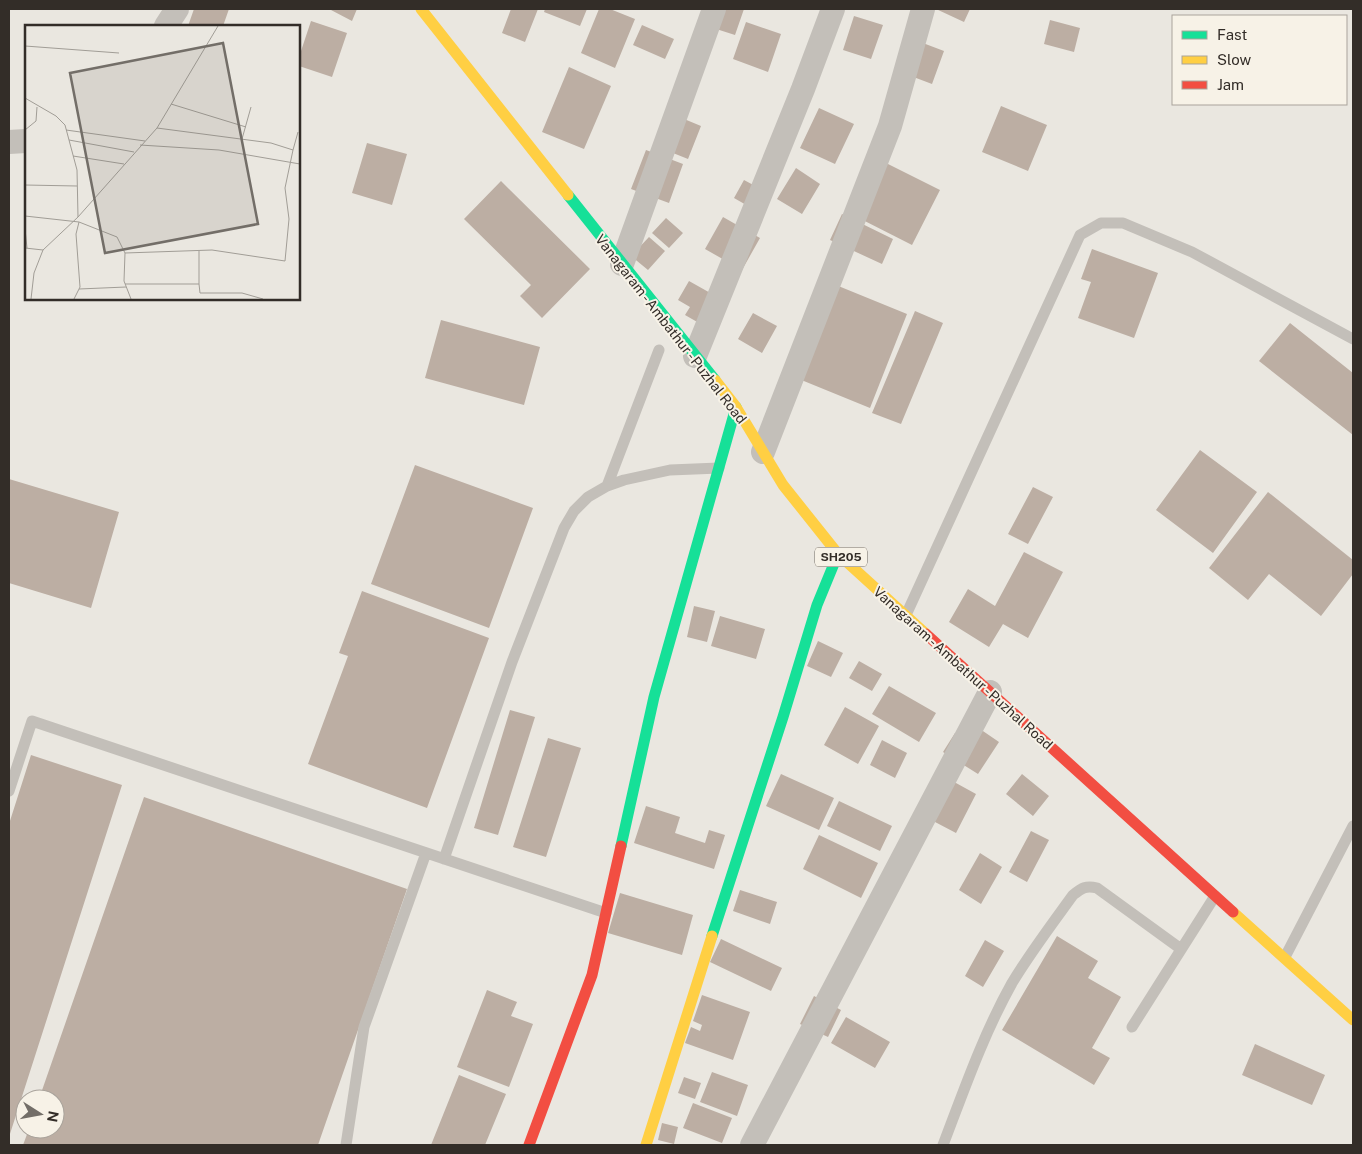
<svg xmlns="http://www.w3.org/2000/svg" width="1362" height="1154" font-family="'Public Sans',sans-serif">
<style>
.building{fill:#bcaea3}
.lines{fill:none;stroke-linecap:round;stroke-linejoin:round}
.lane{stroke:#c3bfb9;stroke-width:11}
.street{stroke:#c3bfb9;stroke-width:24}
.fast{stroke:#16e098;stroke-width:11}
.slow{stroke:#ffcf43;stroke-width:11}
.jam{stroke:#f24e42;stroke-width:11}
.labels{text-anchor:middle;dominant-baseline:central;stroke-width:4;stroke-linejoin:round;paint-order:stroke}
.shield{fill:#f7f2e7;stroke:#6e6861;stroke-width:1}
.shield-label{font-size:12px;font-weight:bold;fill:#332d28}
.street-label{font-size:14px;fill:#332d28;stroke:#f7f2e7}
.inset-road{fill:none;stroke:#a19d96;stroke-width:1}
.view{fill:#736e68;fill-opacity:0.15;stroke:#736e68;stroke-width:2.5}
.inset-edge{fill:none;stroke:#332d28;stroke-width:2.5}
</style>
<rect width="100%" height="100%" fill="#eae7e0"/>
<!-- building -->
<path class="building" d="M 194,9 L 229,9 L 223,26 L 188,26 Z
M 331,9 L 357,9 L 352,21 L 331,10 Z
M 511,9 L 538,9 L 525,42 L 502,33 Z
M 545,9 L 587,9 L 580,26 L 544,12 Z
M 599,9 L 610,9 L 635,19 L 615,68 L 581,53 Z
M 716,9 L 744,9 L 735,35 L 710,27 Z
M 936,9 L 970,9 L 964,22 Z
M 854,16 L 883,25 L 871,59 L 843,50 Z
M 1050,20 L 1080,28 L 1074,52 L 1044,44 Z
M 311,21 L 347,33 L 332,77 L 299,66 L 299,57 Z
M 746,22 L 781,34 L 768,72 L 733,59 Z
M 642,25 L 674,39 L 665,59 L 633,45 Z
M 907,37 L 944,51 L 932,84 L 895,70 Z
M 569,67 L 611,86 L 584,149 L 542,132 Z
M 1001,106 L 1047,125 L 1028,171 L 982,152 Z
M 819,108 L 854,124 L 835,164 L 800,148 Z
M 672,114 L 701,126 L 688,159 L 658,147 Z
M 367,143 L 407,154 L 392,205 L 352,193 Z
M 646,150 L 683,164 L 669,203 L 631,189 Z
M 874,157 L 940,190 L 912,245 L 847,212 Z
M 796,168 L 820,184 L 802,214 L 777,199 Z
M 744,180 L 772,195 L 762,214 L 734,198 Z
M 501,181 L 590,269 L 542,318 L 520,296 L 531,285 L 464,219 Z
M 842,214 L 893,239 L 882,264 L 830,240 Z
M 723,217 L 760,238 L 742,270 L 705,249 Z
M 666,218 L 683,233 L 669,248 L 652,233 Z
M 649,237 L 665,251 L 648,270 L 631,256 Z
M 1092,249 L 1158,273 L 1134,338 L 1078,318 L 1091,282 L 1081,279 Z
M 689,281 L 721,299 L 706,327 L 685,315 L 690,307 L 678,300 Z
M 831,283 L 907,314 L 870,408 L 794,377 Z
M 915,311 L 943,323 L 901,424 L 872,413 Z
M 753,313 L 777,326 L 762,353 L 738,339 Z
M 441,320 L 540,347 L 524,405 L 425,378 Z
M 1290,323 L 1353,373 L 1353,435 L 1259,361 Z
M 1200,450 L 1257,492 L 1213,553 L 1156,510 Z
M 415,465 L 533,508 L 489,628 L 371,584 Z
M 9,479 L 119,512 L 91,608 L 9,583 Z
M 1033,487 L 1053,497 L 1028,544 L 1008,534 Z
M 1268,492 L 1353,560 L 1353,574 L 1321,616 L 1269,574 L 1248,600 L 1209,568 Z
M 1024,552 L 1063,572 L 1028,638 L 1003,624 L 989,647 L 949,622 L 968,589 L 995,606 Z
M 362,591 L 489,638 L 427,808 L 308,764 L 348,656 L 339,653 Z
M 694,606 L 715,611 L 707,642 L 687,637 Z
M 720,616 L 765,629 L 756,659 L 711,646 Z
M 818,641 L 843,653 L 831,677 L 807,666 Z
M 859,661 L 882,674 L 872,691 L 849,678 Z
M 889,686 L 936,713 L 919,742 L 872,714 Z
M 845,707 L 879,726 L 858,764 L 824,745 Z
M 510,710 L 535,717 L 498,835 L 474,828 Z
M 980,729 L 999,742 L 978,774 L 943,752 L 955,733 L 971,743 Z
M 548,738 L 581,748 L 546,857 L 513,847 Z
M 882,740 L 907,753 L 895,778 L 870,765 Z
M 31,755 L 122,785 L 9,1137 L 9,824 Z
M 936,772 L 976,794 L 956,833 L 916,812 Z
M 781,774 L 834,798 L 819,830 L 766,806 Z
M 1022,774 L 1049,796 L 1033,816 L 1006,794 Z
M 144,797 L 407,889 L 318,1145 L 23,1145 L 29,1129 L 55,1129 L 55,1099 L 39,1099 Z
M 839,801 L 892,826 L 880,851 L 827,826 Z
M 646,806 L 680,817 L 675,833 L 705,843 L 709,830 L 725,835 L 714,869 L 634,843 Z
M 1031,831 L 1049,840 L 1027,882 L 1009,872 Z
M 819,835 L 878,863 L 861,898 L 803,869 Z
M 980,853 L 1002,867 L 981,904 L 959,890 Z
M 740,890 L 777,902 L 770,924 L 733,911 Z
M 620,893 L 693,915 L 682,955 L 608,933 Z
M 1057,936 L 1098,961 L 1088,978 L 1121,997 L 1092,1048 L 1110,1058 L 1094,1085 L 1002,1030 Z
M 721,939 L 782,968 L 771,991 L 710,962 Z
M 985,940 L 1004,951 L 983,987 L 965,976 Z
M 487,990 L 517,1002 L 511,1016 L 533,1024 L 509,1087 L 457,1067 Z
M 702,995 L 750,1012 L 733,1060 L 685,1043 L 691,1027 L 700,1031 L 702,1025 L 693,1021 Z
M 814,996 L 841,1010 L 828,1037 L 800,1024 Z
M 846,1017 L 890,1042 L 875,1068 L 831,1043 Z
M 1255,1044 L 1325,1075 L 1312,1105 L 1242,1075 Z
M 712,1072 L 748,1085 L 737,1116 L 700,1102 Z
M 459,1075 L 506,1094 L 485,1145 L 431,1145 Z
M 684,1077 L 701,1083 L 695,1099 L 678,1093 Z
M 693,1103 L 732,1118 L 722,1143 L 683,1128 Z
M 662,1123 L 678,1127 L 674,1144 L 658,1140 Z"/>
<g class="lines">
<!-- lane -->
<path class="lane" d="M 607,486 L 659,350
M 906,615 L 1080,235 L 1101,223 L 1123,223 L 1192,252 L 1353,339
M 9,791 L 32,721 L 606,913
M 444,859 L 512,662 L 564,528 L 574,511 L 588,497 L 607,486 L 624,480 L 670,470 L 719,468
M 1285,957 L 1353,826
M 1132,1027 L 1215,896
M 346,1145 L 364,1027 L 426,853
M 943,1145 C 964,1090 983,1035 1012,983 C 1030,953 1052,924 1073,895 C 1082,888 1086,885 1097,888 L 1181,949"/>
<!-- street -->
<path class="street" d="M 166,26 L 177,9
M 9,142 L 26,141
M 622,264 L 714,9
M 695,356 L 803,89 L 833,9
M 763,452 L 890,126 L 923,9
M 752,1145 L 990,692"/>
<!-- fast -->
<path class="fast" d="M 568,195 L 715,380
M 621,846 L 654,697 L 736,407
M 712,936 L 783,717 L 817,605 L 838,554"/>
<!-- slow -->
<path class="slow" d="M 421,9 L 568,195
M 715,380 L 736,407 L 783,485 L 838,554 L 926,634
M 1233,912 L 1353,1020
M 646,1145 L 712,936"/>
<!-- jam -->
<path class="jam" d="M 926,634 L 1233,912
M 529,1145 L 592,975 L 621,846"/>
</g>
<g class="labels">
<!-- shield labels -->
<rect class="shield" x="815" y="547.5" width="52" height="19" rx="4"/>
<g class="shield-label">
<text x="841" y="557">SH205</text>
</g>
<!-- street labels -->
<g class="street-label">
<text transform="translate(671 329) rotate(52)">Vanagaram - Ambathur - Puzhal Road</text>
<text transform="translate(963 668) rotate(42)">Vanagaram - Ambathur - Puzhal Road</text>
</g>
</g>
<!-- overview -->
<g transform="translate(25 25)">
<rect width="275" height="275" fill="#eae7e0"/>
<path class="inset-road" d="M 0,21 L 94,28M 0,73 L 31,91 L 40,100 L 52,145 L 53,192M 146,79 L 221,102M 0,105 L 11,96 L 12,82M 41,105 L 120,116M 217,114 L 226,82M 44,115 L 109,127M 115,120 L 194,125 L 275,139M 268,125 L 273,107M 48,131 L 99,139M 0,160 L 52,161M 0,191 L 54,197 L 92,212 L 100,228 L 99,256 L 106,274M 0,204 L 2,223M 0,223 L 18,225M 100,228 L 187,225 L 260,236 L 264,194 L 260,163 L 268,125 L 246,118 L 132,103M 100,259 L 174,259 L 175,268 L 217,268 L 238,274M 174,259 L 174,226M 54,264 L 101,262M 6,274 L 9,248 L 18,225 L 53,192 L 132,103 L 193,1M 49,274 L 55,262 L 51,209 L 54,197"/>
<path class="view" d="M 198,18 L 233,199 L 80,228 L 45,48 Z"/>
<rect width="275" height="275" class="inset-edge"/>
</g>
<!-- border -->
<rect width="1362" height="1154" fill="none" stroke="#332d28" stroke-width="20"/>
<!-- legend -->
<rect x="1172" y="15" width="175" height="90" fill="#f7f2e7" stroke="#a9a39b"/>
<rect x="1182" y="31" width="25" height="8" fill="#16e098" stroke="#a9a39b"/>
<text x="1217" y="40" font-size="15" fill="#332d28">Fast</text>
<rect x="1182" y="56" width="25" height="8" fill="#ffcf43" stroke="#a9a39b"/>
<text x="1217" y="65" font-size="15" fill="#332d28">Slow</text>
<rect x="1182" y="81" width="25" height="8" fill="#f24e42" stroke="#a9a39b"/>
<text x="1217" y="90" font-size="15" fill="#332d28">Jam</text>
<!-- north arrow -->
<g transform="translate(40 1114) rotate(101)"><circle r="24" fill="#f7f2e7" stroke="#a9a39b"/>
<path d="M0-4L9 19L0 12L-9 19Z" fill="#736e68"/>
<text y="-8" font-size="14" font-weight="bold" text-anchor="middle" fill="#332d28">N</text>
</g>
</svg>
